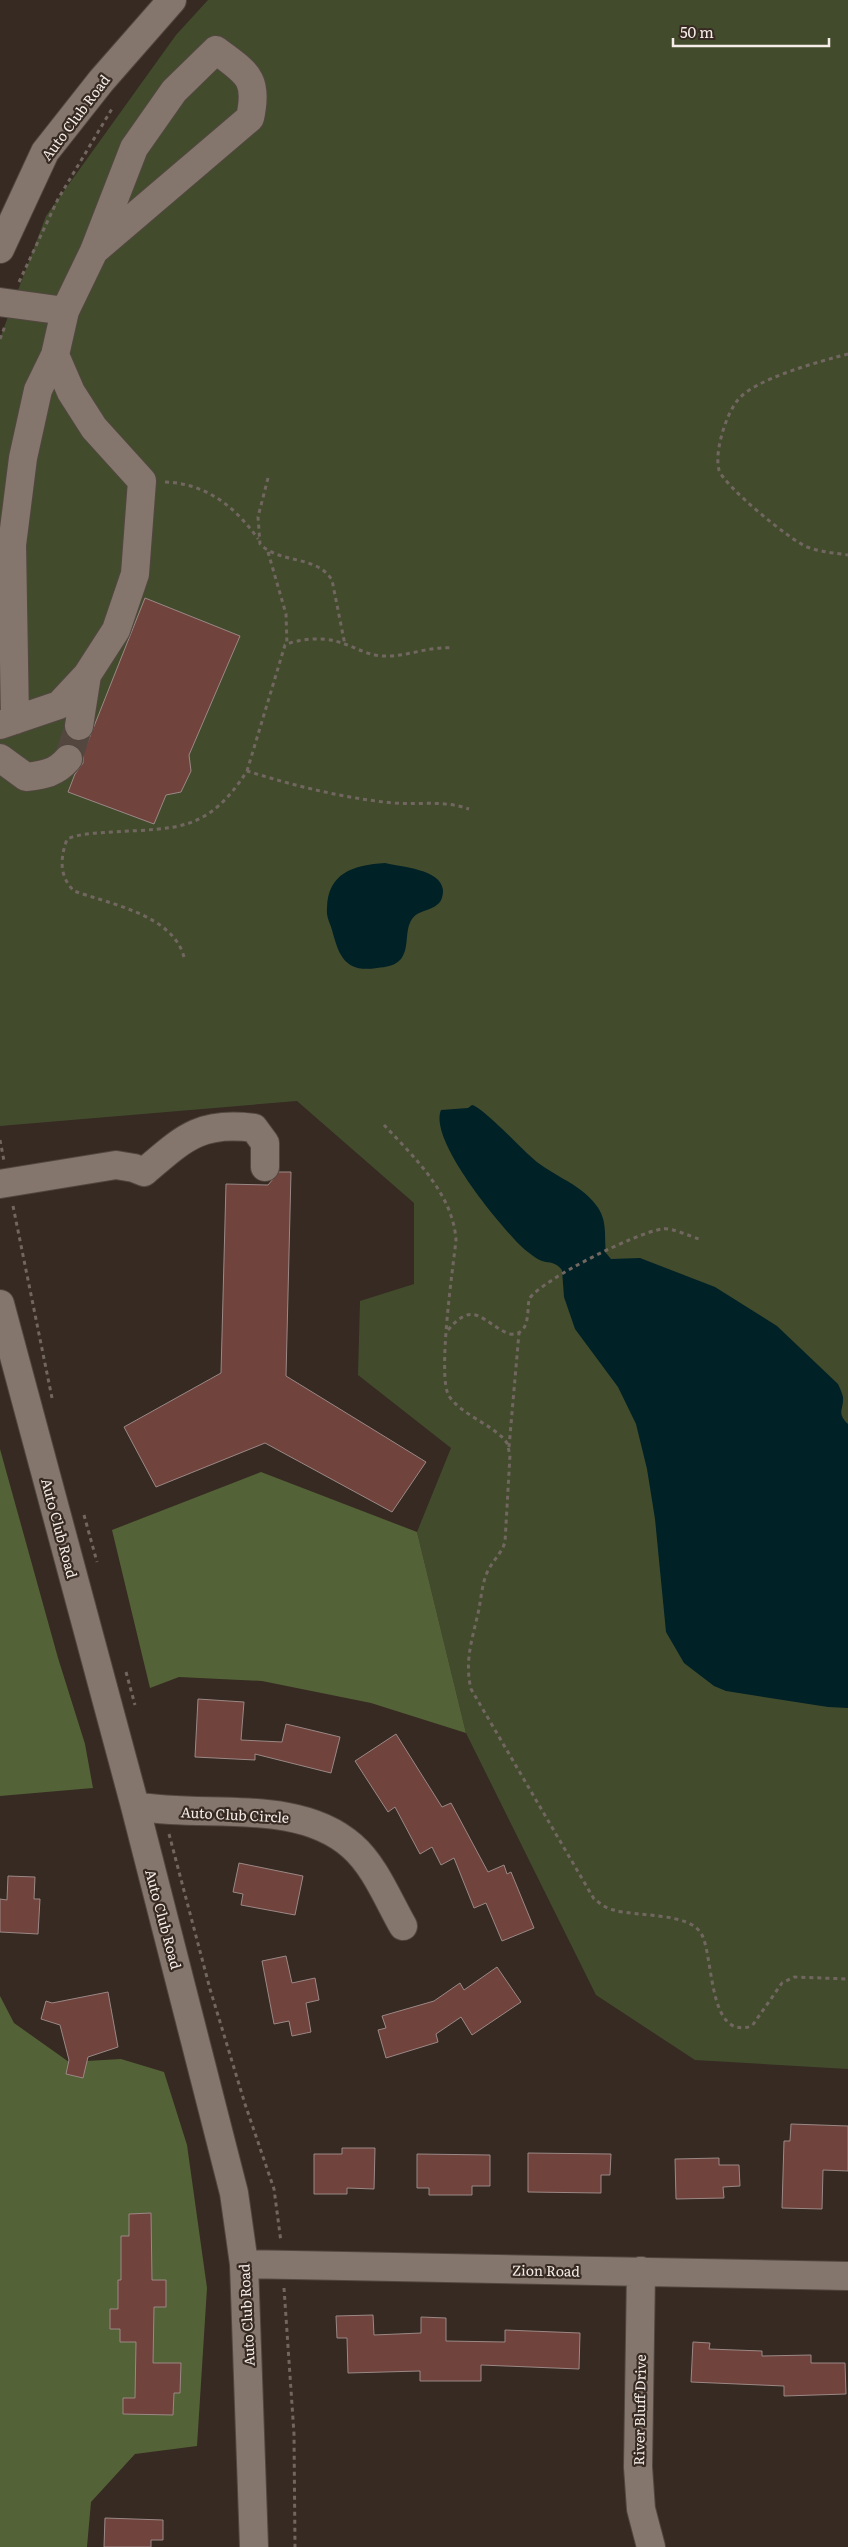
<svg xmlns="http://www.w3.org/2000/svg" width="848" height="2547" font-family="Literata,serif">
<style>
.green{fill:#424c2d}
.forest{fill:#546237}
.water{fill:#002126}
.building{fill:#71433d;stroke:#9b8886}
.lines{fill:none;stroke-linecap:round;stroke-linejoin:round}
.minor-tunnel{stroke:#534740;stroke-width:28;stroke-dasharray:28 14;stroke-linecap:butt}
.minor-casing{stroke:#524740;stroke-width:30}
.path{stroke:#726760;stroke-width:3;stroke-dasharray:4 4;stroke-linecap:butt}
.minor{stroke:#85766d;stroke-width:28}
.labels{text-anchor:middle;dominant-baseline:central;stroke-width:4.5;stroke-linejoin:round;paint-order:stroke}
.street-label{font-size:14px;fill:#f6ede8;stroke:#362a22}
</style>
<rect width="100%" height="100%" fill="#362a22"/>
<!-- green -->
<path class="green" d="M 208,0 L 848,0 L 848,2069 L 695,2060 L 596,1995 L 466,1733 L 417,1532 L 451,1448 L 358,1375 L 360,1301 L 414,1284 L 414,1203 L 297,1101 L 0,1126 L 0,338 L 46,216 L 176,35 Z"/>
<!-- forest -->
<path class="forest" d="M 0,1449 L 58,1658 L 85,1744 L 93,1788 L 0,1796 Z
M 261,1472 L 417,1532 L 466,1733 L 371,1703 L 262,1681 L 179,1677 L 150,1688 L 112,1530 Z
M 0,1996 L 14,2023 L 69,2062 L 121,2059 L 164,2072 L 187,2145 L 207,2288 L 197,2446 L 135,2454 L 91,2502 L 87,2547 L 0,2547 Z"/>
<!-- water -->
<path class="water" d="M 385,863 C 401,867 441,869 443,890 C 443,895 442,901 438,904 C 431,911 418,910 412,919 C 404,931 410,947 401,959 C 395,966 386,967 377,968 C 345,973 339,956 332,930 C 330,923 326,917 327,908 C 328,873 353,865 385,863 Z
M 472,1105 C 481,1106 519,1146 529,1155 C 549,1175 579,1182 596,1205 C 608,1220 604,1236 606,1253 L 611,1259 L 640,1258 L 715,1287 L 777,1326 L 838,1384 C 840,1388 842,1393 843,1397 C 844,1410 836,1412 848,1424 L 848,1708 L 828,1707 L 726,1691 L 714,1686 L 684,1663 L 666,1632 L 655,1519 L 647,1469 L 636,1424 L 618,1387 L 575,1329 L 564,1297 L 562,1270 C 556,1262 550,1263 542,1261 C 536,1259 528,1252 523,1248 C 501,1227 428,1140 441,1110 L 468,1108 Z"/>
<!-- building -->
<path class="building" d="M 145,598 L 240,636 L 189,755 L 191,771 L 181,792 L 166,795 L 154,824 L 68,792 L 75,774 L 83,763 L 83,754 Z
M 279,1172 L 291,1172 L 286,1376 L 426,1462 L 392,1512 L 265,1443 L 156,1487 L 124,1427 L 221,1373 L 226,1184 L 268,1185 Z
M 198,1699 L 244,1702 L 241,1740 L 282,1742 L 286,1724 L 340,1737 L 331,1773 L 255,1754 L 255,1760 L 195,1757 Z
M 396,1734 L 442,1807 L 451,1803 L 488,1872 L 504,1865 L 507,1874 L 511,1872 L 534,1928 L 502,1941 L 486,1903 L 474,1908 L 454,1858 L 441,1865 L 432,1847 L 420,1854 L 395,1807 L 388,1812 L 355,1761 Z
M 239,1863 L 303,1876 L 295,1915 L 241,1905 L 243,1894 L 233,1892 Z
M 8,1876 L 35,1877 L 34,1899 L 40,1899 L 38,1934 L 0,1932 L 0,1899 L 7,1900 Z
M 286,1956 L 292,1983 L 315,1978 L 319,2000 L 306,2003 L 311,2032 L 292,2036 L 289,2021 L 274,2024 L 262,1961 Z
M 497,1967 L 521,2002 L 472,2035 L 461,2017 L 436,2034 L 438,2042 L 386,2058 L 378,2030 L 386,2028 L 382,2016 L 434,2001 L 460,1983 L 464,1990 Z
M 108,1992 L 118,2047 L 88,2057 L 83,2078 L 66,2074 L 69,2060 L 60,2025 L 41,2019 L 46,2001 L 52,2003 Z
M 791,2124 L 848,2126 L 848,2171 L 823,2170 L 822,2209 L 782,2208 L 784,2141 L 790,2141 Z
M 342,2148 L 375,2148 L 374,2189 L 347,2188 L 347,2194 L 314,2194 L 314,2154 L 342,2154 Z
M 528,2153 L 611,2154 L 610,2175 L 601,2175 L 601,2193 L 528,2192 Z
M 417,2154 L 490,2155 L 490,2186 L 472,2186 L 472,2195 L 429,2195 L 429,2188 L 417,2188 Z
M 719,2158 L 719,2165 L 739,2165 L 740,2186 L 723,2187 L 724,2198 L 676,2199 L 675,2159 Z
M 151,2213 L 152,2280 L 166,2280 L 166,2307 L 154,2307 L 153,2363 L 181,2363 L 180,2393 L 174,2393 L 173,2415 L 123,2414 L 123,2398 L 135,2398 L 136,2342 L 120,2342 L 120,2329 L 110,2329 L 110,2309 L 118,2309 L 118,2280 L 121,2280 L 121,2236 L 129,2236 L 129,2214 Z
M 373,2315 L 374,2335 L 421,2333 L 421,2317 L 446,2318 L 446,2341 L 505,2342 L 505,2330 L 580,2333 L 579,2369 L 481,2365 L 481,2381 L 420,2381 L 420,2371 L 348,2373 L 347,2338 L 337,2338 L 336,2316 Z
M 693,2342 L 710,2343 L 709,2349 L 762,2351 L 762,2356 L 811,2355 L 811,2363 L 845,2363 L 846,2394 L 784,2396 L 784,2386 L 691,2382 Z
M 105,2518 L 163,2520 L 163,2540 L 151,2540 L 151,2547 L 104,2547 Z"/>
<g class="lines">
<!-- minor-tunnel -->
<path class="minor-tunnel" d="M 68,759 L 79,726"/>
<!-- minor casing -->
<g class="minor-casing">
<path id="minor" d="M 0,249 L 45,152 L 101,81 L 172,0
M 0,302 L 65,311
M 15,720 L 12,545 L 23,458 L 38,390 L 55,355
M 0,725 L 59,705 L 87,675 L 116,630 L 135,574 L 142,481 L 94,428 L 71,392 L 55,355 L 65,311 L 94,251 L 134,148 L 174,91 L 216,50 C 246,73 259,77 250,118 L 94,251
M 79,726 L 87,675
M 0,758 L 26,777 C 44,775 56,773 68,759
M 0,1184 L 116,1165 L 134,1168 L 144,1172 C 183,1139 199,1121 254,1128 L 265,1143 L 265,1167
M 0,1304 L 135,1806 L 234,2193 L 244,2264 L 254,2547
M 135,1806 C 204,1819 297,1797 352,1846 C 375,1866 388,1900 403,1926
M 244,2264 L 848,2276
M 641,2271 L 638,2467 L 641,2509 L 651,2547"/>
</g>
<!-- path -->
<path class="path" d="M 19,282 L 58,199 L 113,107
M 0,339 L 5,326
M 848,354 C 821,361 753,379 737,401 C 726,415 714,452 719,470 C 724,486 790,540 807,547 C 821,552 834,553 848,555
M 268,478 L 258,517 L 260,544 C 280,564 317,555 332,580 L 345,645
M 165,482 C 205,483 236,507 258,539
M 268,552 L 286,614 L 287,644
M 247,771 L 285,645 C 298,639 321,637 335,641 C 352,645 365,655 383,656 C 407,657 428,646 452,648
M 184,957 C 173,915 110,904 74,891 C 59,876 60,859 67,839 C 81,833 97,833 112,832 C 178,828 208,832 247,771 C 295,786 343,798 393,803 C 420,805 444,800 469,809
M 384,1125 C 414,1157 453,1194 456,1240 C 453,1268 437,1377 449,1396 C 461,1414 488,1423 503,1438 L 507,1443 L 510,1455 L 505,1542 C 501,1555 491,1562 486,1575 C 482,1586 481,1598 479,1609 C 473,1637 464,1660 471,1689 L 594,1899 C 600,1903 606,1909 614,1910 C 637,1917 691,1912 702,1935 C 714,1959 708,2041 752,2026 L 782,1983 L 794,1977 L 848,1979
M 0,1140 L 4,1161
M 13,1206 L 52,1398
M 448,1330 C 474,1299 482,1322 509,1334 C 530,1336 527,1314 529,1299 C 544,1278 636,1233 662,1229 C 671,1227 689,1236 699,1239
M 509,1447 L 519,1333
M 84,1515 L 97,1562
M 126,1672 L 135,1705
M 169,1834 L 210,1989 L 245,2104 L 274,2189 L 281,2242
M 284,2288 L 294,2434 L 295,2547"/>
<!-- minor -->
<use href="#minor" class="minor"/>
</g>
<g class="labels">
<!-- street labels -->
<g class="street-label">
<text transform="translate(75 117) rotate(-53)">Auto Club Road</text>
<text transform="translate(60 1528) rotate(75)">Auto Club Road</text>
<text transform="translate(235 1814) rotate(3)">Auto Club Circle</text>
<text transform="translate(164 1919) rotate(75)">Auto Club Road</text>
<text transform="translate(546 2270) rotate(1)">Zion Road</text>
<text transform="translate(246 2315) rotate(-93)">Auto Club Road</text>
<text transform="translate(639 2410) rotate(-89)">River Bluff Drive</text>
</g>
</g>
<!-- scale -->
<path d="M673 38v8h156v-8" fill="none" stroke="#f6ede8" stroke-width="2.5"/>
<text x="680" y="38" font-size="15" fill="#f6ede8" stroke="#362a22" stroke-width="4" paint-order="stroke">50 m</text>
</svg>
